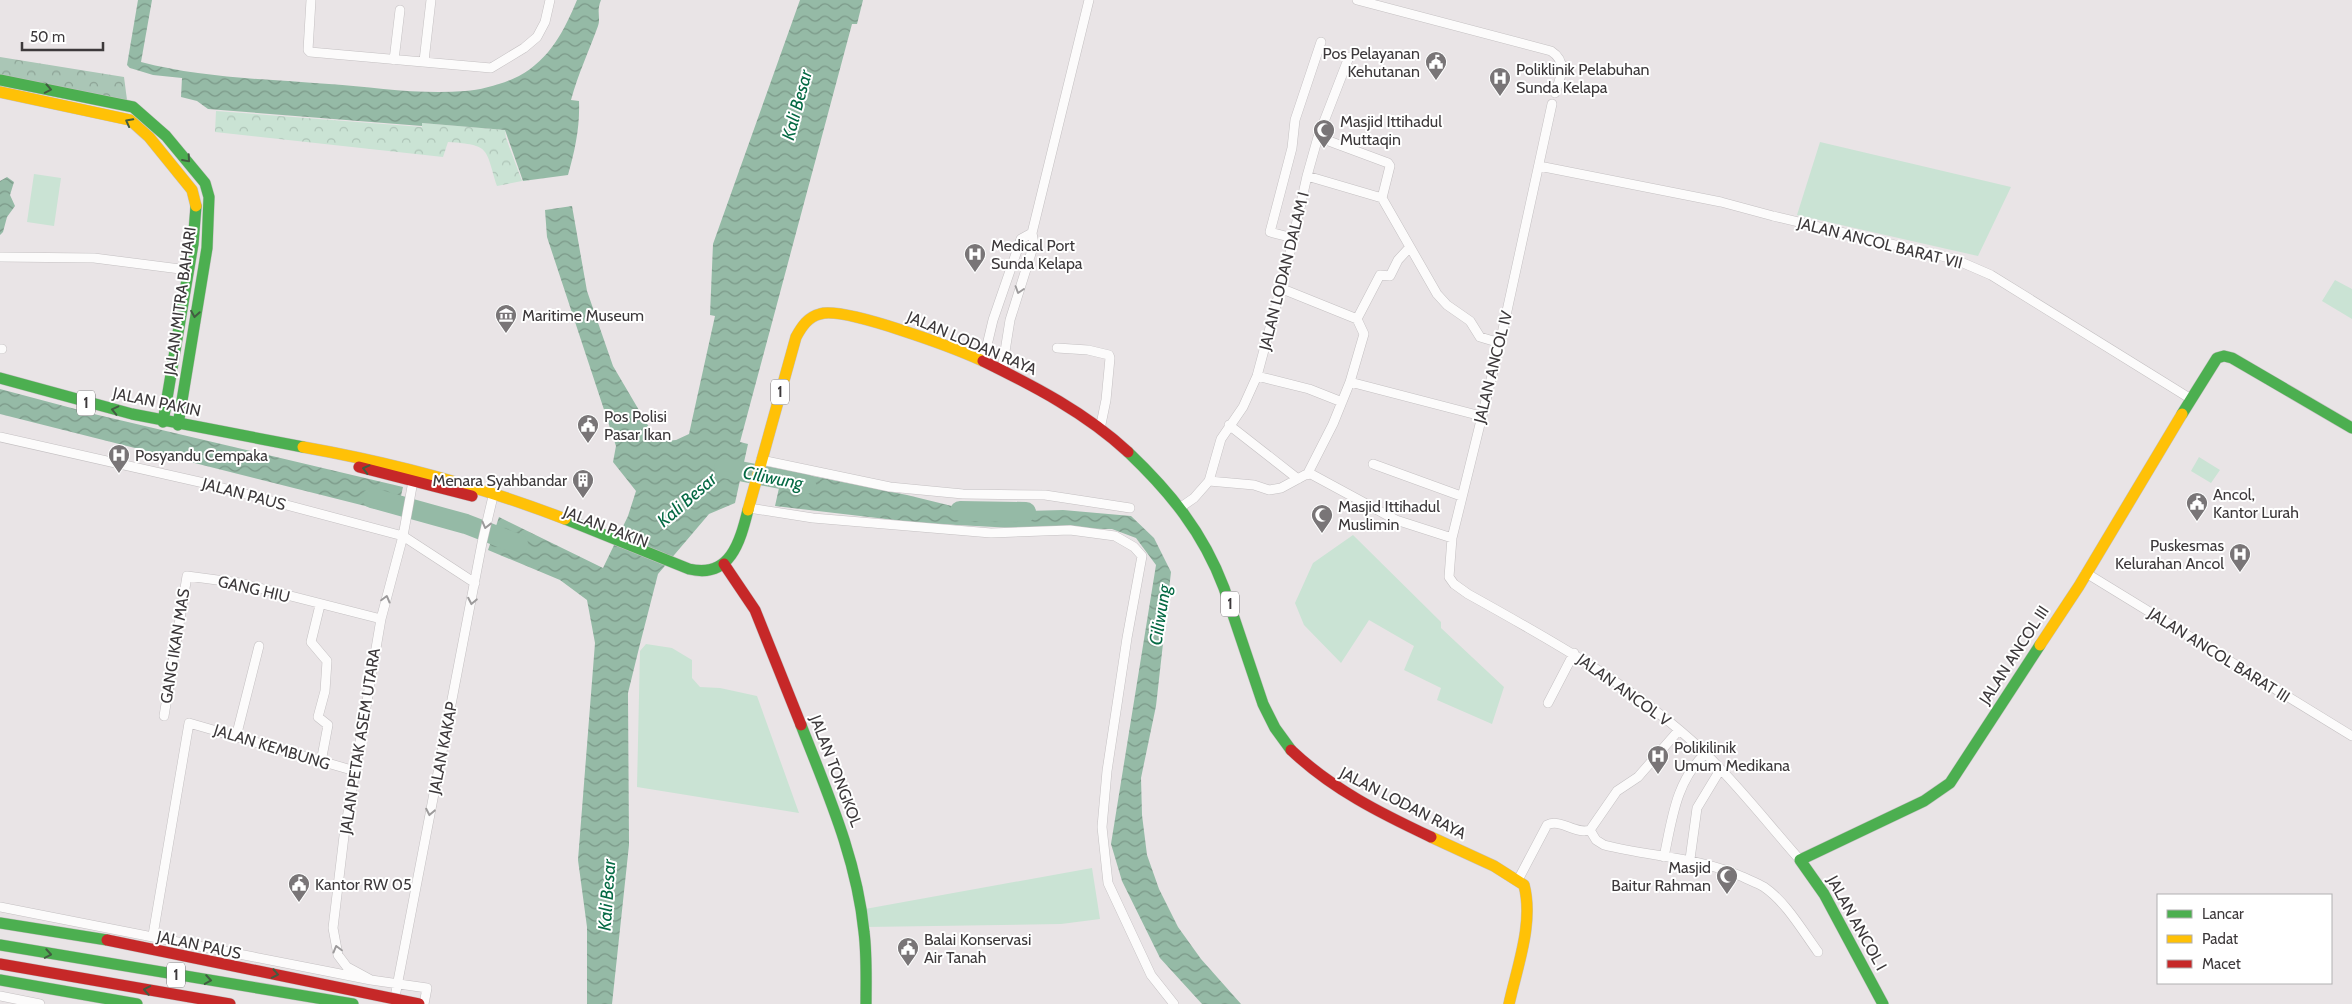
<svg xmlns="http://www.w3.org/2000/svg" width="2352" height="1004" font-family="Cabin,sans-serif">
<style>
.grass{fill:#cae3d4}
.forest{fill:url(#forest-crowns)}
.park{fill:url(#park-crowns)}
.water{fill:url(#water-waves)}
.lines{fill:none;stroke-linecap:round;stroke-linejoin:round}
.river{stroke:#95baa6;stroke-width:20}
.street-casing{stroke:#c4c0c2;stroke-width:10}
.fast-casing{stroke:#c4c0c2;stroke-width:12}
.slow-casing{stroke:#c4c0c2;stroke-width:12}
.jam-casing{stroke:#c4c0c2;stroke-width:12}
.street{stroke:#fcfbfb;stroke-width:9}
.fast{stroke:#4caf50;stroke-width:11}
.slow{stroke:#ffc107;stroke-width:11}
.jam{stroke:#c62828;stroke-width:11}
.jam-bridge-casing{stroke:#c5c3c4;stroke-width:12;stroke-linecap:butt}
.jam-bridge{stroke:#c62828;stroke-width:11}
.oneway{stroke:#425c41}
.oneway2{stroke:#9c9a9b}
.labels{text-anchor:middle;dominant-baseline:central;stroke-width:4;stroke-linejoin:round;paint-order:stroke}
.shield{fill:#fff;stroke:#777476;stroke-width:1}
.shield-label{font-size:15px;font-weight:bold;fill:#3d393b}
.poi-label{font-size:16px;fill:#3d393b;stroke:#fff;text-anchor:start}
.street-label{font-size:16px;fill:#3d393b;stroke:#fff}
.water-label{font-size:18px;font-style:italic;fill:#046943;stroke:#fff}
</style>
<defs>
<pattern id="forest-crowns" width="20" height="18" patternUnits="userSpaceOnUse" patternTransform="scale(1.25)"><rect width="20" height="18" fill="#aac6b6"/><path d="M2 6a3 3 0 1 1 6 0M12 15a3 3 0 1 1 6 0" fill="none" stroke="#8ca295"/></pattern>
<pattern id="park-crowns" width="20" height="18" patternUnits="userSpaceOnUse" patternTransform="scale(1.25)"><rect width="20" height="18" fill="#cae3d4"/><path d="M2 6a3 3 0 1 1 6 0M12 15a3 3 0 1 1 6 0" fill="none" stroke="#aec4b7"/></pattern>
<pattern id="water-waves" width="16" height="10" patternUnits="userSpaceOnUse" patternTransform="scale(1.25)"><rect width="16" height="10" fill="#95baa6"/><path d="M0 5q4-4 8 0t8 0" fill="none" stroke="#7b9888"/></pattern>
</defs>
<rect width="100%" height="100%" fill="#e9e4e6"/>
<!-- grass -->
<path class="grass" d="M 1820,142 L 2011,187 L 1978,256 L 1797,215 Z
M 34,174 L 61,178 L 54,226 L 27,222 Z
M 2335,280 L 2352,289 L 2352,319 L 2322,301 Z
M 2199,457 L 2220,470 L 2211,483 L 2191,471 Z
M 1353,535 L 1441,622 L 1441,628 L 1504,687 L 1492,724 L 1437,700 L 1441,688 L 1404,670 L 1414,646 L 1369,620 L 1341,663 L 1304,625 L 1295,603 L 1313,563 Z
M 646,644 L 672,648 L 692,660 L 692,678 L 700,687 L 720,688 L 757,696 L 799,813 L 637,787 L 640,651 Z
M 1092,868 L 1100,919 L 1061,924 L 866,927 L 865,909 Z"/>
<!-- forest -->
<path class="forest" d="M 0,57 L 124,77 L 127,100 L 122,106 L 0,85 Z"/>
<!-- park -->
<path class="park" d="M 216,111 L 422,127 L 422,123 L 505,130 L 506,138 L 522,181 L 497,186 C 485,148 491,145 448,142 L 443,157 L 215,132 Z"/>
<!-- water -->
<path class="water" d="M 138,0 L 152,0 L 141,62 C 202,78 267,79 329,84 C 373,87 420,95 465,91 C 482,90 503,84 519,76 C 550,59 564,31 577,0 L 601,0 C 596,12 601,17 598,26 C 589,51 578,74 571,100 L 579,101 C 580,127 575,150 568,175 L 523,181 L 505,130 L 422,123 L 422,126 L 208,109 L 197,101 L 181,97 L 182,78 L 153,75 L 130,68 L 127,65 Z
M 800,0 L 863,0 L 857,24 L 852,24 L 740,442 L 748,444 L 735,503 L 709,514 L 658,574 L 640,644 L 628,693 L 629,845 L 612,1004 L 587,1004 L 587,927 L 578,860 L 595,643 L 587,600 L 560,580 L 488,550 L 499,517 L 603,568 L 628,516 L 636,491 L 613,462 L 616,446 L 547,237 L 545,210 L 572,206 L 587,291 L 613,366 L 653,434 L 666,441 L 676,440 L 689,434 L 715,316 L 710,315 L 713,244 Z
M 7,177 L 14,182 L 10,195 L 15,206 L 7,217 L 3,232 L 0,235 L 0,181 Z
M 0,389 L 94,414 L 403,487 L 397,514 L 0,414 Z
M 783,470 L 907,495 L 960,508 L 990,512 L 1063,510 L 1131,516 L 1154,538 L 1171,572 L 1156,706 L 1141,778 L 1142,815 L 1147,855 L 1159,889 L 1178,927 L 1201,959 L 1241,1004 L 1202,1004 L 1160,958 L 1122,881 L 1111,844 L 1156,565 L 1136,538 L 1112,529 L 1013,528 L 920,523 L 775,506 Z"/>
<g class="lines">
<!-- river -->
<path class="river" d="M 724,468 L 806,484
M 372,498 L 466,524 L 518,544
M 960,511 L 1026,512"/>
<!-- street casing -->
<g class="street-casing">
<path id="street" d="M 311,0 L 308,50 L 310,52 L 491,68 L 524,48 L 537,37 L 545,22 L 550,0
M 1357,0 L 1551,51 C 1568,62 1561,77 1555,93
M 394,60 L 400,10
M 424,61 L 431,0
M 1552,104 L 1500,343 L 1452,538 L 1449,577 L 1454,584 L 1468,594 C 1551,640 1634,686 1704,752 C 1738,785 1769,825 1800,860
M 1318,137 L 1388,163 L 1390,166 L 1382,198 L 1437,294 L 1447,305 L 1470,321 L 1480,337 L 1500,343
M 1539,166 L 1721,202 L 1773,216 L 1954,259 L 1991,275 L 2191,399
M 1307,176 L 1382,198
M 1293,238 L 1270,232 L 1292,148 L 1295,120 L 1321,42
M 0,257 L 94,258 L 188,270
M 1280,288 L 1357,319
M 1357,319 L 1380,275 L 1390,276 L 1398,260 L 1410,247
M 1057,348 L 1088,350 L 1109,355 L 1110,358 L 1106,400 L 1100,429
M 0,349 L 2,349
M 983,362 L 993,320 L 1021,239 L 1032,233
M 1002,370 L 1010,320 L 1034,244 L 1032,233 L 1089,0
M 1257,376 L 1309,389 L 1342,402
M 1350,382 L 1481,416
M 1229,425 L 1298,479
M 0,437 L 204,483 L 403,536 L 475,583
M 761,460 L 890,487 L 963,494 L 1045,495 L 1130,508
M 1373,464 L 1461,496
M 1308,473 L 1333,424 L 1350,382 L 1364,334 L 1357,319
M 1209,481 L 1254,485 L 1269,490 L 1281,488 L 1305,475 L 1311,474 L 1396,520 L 1452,538
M 1181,507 L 1194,498 L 1209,481 L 1221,439 L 1243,407 L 1257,376 L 1289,257 L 1307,176 L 1318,137 L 1349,57
M 749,508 L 813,518 L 991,533 L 1070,530 L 1115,536 L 1134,547 L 1142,556 L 1127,638 L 1107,771 L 1102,827 L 1108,883 L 1151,975 L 1174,1004
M 2086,573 L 2352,736
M 320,605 L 311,642 L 327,661 L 325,691 L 318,717 L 328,725 L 321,762
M 1548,703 L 1574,653
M 164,716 L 187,576 L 240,583 L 381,619
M 236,737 L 259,646
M 1590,830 L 1596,840 L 1604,845 C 1651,857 1698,857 1743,877 C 1749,880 1758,883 1764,887 C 1786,902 1802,930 1818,952
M 1664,857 C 1672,819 1676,781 1705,754
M 1690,859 L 1697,808 L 1720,770
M 1518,880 L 1547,825 C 1561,818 1575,835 1590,830 L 1617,791 L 1638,777 L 1679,730
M 0,907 L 371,980 L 427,988 L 424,1004
M 153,935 L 189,723 L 355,771
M 371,980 L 347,967 L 338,955 L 333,928 L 344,836 L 381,619 L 403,536 L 413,481
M 0,996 L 40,1004
M 394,1002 L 482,543 L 494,492"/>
</g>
<!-- fast casing -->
<g class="fast-casing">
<path id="fast" d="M 0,80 L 133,107 L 166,136 L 205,183 L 209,197 L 207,248 L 178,425
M 0,378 L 132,414 L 303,447
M 2182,414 L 2217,358 L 2224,356 L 2232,358 L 2352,428
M 163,422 L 193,244 L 196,206
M 1128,452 C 1170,492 1203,532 1224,588 L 1263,704 L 1275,728 L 1291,750
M 565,519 L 689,569 C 730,579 740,542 748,510
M 801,725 C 827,792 857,859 864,932 C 867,956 866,980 866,1004
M 0,923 L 107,940
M 0,945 L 353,1004
M 0,980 L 137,1004
M 1883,1004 L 1824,894 L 1800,860 L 1924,801 L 1950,783 L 2040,645"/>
</g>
<!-- slow casing -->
<g class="slow-casing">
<path id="slow" d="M 0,92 L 130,120 L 149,137 L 192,190 L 196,206
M 303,447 C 393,463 480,486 565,519
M 748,510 L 796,337 C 802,326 808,317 820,314 C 844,306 957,349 983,361
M 2040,645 L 2079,586 L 2182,414
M 1431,837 L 1494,866 L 1524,885 C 1534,923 1517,967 1509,1004"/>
</g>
<!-- jam casing -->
<g class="jam-casing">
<path id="jam" d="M 983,361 C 1034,386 1086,413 1128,452
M 359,467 L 472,496
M 724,564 L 755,610 L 801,725
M 1291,750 C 1332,789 1380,813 1431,837
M 0,964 L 230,1004"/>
</g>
<!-- street -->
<use href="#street" class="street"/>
<!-- fast -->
<use href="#fast" class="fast"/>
<!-- slow -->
<use href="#slow" class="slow"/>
<!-- jam -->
<use href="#jam" class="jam"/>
<!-- jam-bridge casing -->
<g class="jam-bridge-casing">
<path id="jam-bridge" d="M 107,940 L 419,1004"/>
</g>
<!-- jam-bridge -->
<use href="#jam-bridge" class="jam-bridge"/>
</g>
<!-- one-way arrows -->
<defs><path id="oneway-chevron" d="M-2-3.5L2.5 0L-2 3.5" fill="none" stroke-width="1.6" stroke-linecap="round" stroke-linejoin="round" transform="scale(1.25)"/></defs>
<g class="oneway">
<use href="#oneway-chevron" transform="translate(48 89) rotate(11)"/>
<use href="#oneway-chevron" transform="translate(129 122) rotate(-152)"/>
<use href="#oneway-chevron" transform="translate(187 159) rotate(49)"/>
<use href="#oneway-chevron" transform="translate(195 314) rotate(99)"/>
<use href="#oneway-chevron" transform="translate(115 410) rotate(-167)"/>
<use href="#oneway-chevron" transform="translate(366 469) rotate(-166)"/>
<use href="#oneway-chevron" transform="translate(48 954) rotate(10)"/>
<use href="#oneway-chevron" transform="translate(275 974) rotate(11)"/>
<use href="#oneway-chevron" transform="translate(208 980) rotate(9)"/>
<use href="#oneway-chevron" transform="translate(147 990) rotate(-170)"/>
</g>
<g class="oneway2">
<use href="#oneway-chevron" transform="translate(1019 290) rotate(108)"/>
<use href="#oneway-chevron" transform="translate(486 525) rotate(104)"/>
<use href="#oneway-chevron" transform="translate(386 599) rotate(-75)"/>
<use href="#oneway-chevron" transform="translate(472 601) rotate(101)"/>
<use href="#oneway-chevron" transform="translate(430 812) rotate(101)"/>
<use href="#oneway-chevron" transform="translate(337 949) rotate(-105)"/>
</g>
<!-- icons -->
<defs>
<g id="civic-pin" transform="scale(1.125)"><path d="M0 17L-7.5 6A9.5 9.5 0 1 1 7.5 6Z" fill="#797577" stroke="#fff"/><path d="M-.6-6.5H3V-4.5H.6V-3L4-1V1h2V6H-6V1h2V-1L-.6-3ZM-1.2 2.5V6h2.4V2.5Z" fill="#fff"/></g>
<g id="hospital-pin" transform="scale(1.125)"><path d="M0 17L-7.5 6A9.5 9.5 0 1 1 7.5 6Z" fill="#797577" stroke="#fff"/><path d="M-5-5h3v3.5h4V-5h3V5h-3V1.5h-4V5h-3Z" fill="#fff"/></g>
<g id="mosque-pin" transform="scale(1.125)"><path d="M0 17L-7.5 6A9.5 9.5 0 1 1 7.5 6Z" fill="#797577" stroke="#fff"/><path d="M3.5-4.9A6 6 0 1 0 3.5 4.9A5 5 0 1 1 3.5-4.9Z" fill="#fff"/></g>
<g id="museum-pin" transform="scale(1.125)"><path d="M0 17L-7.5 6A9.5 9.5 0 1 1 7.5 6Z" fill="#797577" stroke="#fff"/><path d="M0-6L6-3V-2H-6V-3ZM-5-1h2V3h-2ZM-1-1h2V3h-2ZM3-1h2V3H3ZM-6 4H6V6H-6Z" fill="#fff"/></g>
<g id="building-pin" transform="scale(1.125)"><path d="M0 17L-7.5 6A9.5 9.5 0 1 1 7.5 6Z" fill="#797577" stroke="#fff"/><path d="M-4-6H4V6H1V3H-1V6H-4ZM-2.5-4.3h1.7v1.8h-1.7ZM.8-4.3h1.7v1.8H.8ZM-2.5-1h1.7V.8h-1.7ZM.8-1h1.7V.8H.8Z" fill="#fff"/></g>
</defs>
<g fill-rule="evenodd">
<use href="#civic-pin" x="1436" y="62"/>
<use href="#hospital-pin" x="1500" y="78"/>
<use href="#mosque-pin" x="1324" y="130"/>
<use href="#hospital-pin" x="975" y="254"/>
<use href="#museum-pin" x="506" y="315"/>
<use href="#civic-pin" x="588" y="425"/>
<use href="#hospital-pin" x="119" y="455"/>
<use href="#building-pin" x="583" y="480"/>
<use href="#civic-pin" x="2197" y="503"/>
<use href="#mosque-pin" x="1322" y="515"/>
<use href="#hospital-pin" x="2240" y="554"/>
<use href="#hospital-pin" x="1658" y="756"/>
<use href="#mosque-pin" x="1727" y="876"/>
<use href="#civic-pin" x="299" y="884"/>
<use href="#civic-pin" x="908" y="948"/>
</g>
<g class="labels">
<!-- shield labels -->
<g class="shield">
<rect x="771" y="379.5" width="18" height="25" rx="4"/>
<rect x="77" y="390.5" width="18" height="25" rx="4"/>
<rect x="1221" y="591.5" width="18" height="25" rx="4"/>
<rect x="167" y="962.5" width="18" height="25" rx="4"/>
</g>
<g class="shield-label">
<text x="780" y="392">1</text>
<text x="86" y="403">1</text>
<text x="1230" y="604">1</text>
<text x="176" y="975">1</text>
</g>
<!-- poi labels -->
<g class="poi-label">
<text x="1420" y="53" text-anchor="end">Pos Pelayanan<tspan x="1420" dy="18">Kehutanan</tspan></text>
<text x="1516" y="69">Poliklinik Pelabuhan<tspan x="1516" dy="18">Sunda Kelapa</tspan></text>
<text x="1340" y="121">Masjid Ittihadul<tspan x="1340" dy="18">Muttaqin</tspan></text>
<text x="991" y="245">Medical Port<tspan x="991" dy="18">Sunda Kelapa</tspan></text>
<text x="522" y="315">Maritime Museum</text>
<text x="604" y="416">Pos Polisi<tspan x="604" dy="18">Pasar Ikan</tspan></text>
<text x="135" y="455">Posyandu Cempaka</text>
<text x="567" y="480" text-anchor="end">Menara Syahbandar</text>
<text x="2213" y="494">Ancol,<tspan x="2213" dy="18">Kantor Lurah</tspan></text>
<text x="1338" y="506">Masjid Ittihadul<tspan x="1338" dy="18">Muslimin</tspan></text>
<text x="2224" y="545" text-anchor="end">Puskesmas<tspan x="2224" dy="18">Kelurahan Ancol</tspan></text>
<text x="1674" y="747">Polikilinik<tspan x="1674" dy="18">Umum Medikana</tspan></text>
<text x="1711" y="867" text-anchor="end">Masjid<tspan x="1711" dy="18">Baitur Rahman</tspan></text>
<text x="315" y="884">Kantor RW 05</text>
<text x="924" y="939">Balai Konservasi<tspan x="924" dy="18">Air Tanah</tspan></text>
</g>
<!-- street labels -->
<g class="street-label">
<text transform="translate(1880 243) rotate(14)">JALAN ANCOL BARAT VII</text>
<text transform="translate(1284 271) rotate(-76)">JALAN LODAN DALAM I</text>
<text transform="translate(180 301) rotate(-82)">JALAN MITRA BAHARI</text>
<text transform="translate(972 343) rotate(23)">JALAN LODAN RAYA</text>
<text transform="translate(1493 367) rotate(-76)">JALAN ANCOL IV</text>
<text transform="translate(157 402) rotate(12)">JALAN PAKIN</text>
<text transform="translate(244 494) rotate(15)">JALAN PAUS</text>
<text transform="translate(606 527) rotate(21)">JALAN PAKIN</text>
<text transform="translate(254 589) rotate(13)">GANG HIU</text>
<text transform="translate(175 646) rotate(-81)">GANG IKAN MAS</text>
<text transform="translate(2014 655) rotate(-57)">JALAN ANCOL III</text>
<text transform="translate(2219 655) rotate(32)">JALAN ANCOL BARAT III</text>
<text transform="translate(1624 690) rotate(36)">JALAN ANCOL V</text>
<text transform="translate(360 741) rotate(-81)">JALAN PETAK ASEM UTARA</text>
<text transform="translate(272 747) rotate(17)">JALAN KEMBUNG</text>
<text transform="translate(443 748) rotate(-79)">JALAN KAKAP</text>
<text transform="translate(836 771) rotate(69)">JALAN TONGKOL</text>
<text transform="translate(1403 803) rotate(27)">JALAN LODAN RAYA</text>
<text transform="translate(1857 923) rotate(61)">JALAN ANCOL I</text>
<text transform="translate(199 945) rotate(12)">JALAN PAUS</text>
</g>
<!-- water labels -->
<g class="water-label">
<text transform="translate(797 105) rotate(-75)">Kali Besar</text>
<text transform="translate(773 478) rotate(11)">Ciliwung</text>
<text transform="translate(687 500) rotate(-41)">Kali Besar</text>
<text transform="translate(1160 615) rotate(-81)">Ciliwung</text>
<text transform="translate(607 895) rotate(-86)">Kali Besar</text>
</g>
</g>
<!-- legend -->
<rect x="2157" y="894" width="175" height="90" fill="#ffffff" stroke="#b1b0b1"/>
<rect x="2167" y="910" width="25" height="8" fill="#4caf50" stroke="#b1b0b1"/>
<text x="2202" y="919" font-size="15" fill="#3d393b">Lancar</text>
<rect x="2167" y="935" width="25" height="8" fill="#ffc107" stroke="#b1b0b1"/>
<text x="2202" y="944" font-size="15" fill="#3d393b">Padat</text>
<rect x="2167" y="960" width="25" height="8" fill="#c62828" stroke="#b1b0b1"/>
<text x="2202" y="969" font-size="15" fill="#3d393b">Macet</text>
<!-- scale -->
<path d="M22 42v8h81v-8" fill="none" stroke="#3d393b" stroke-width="2.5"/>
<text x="30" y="42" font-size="15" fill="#3d393b" stroke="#ffffff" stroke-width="4" paint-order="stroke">50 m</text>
</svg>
